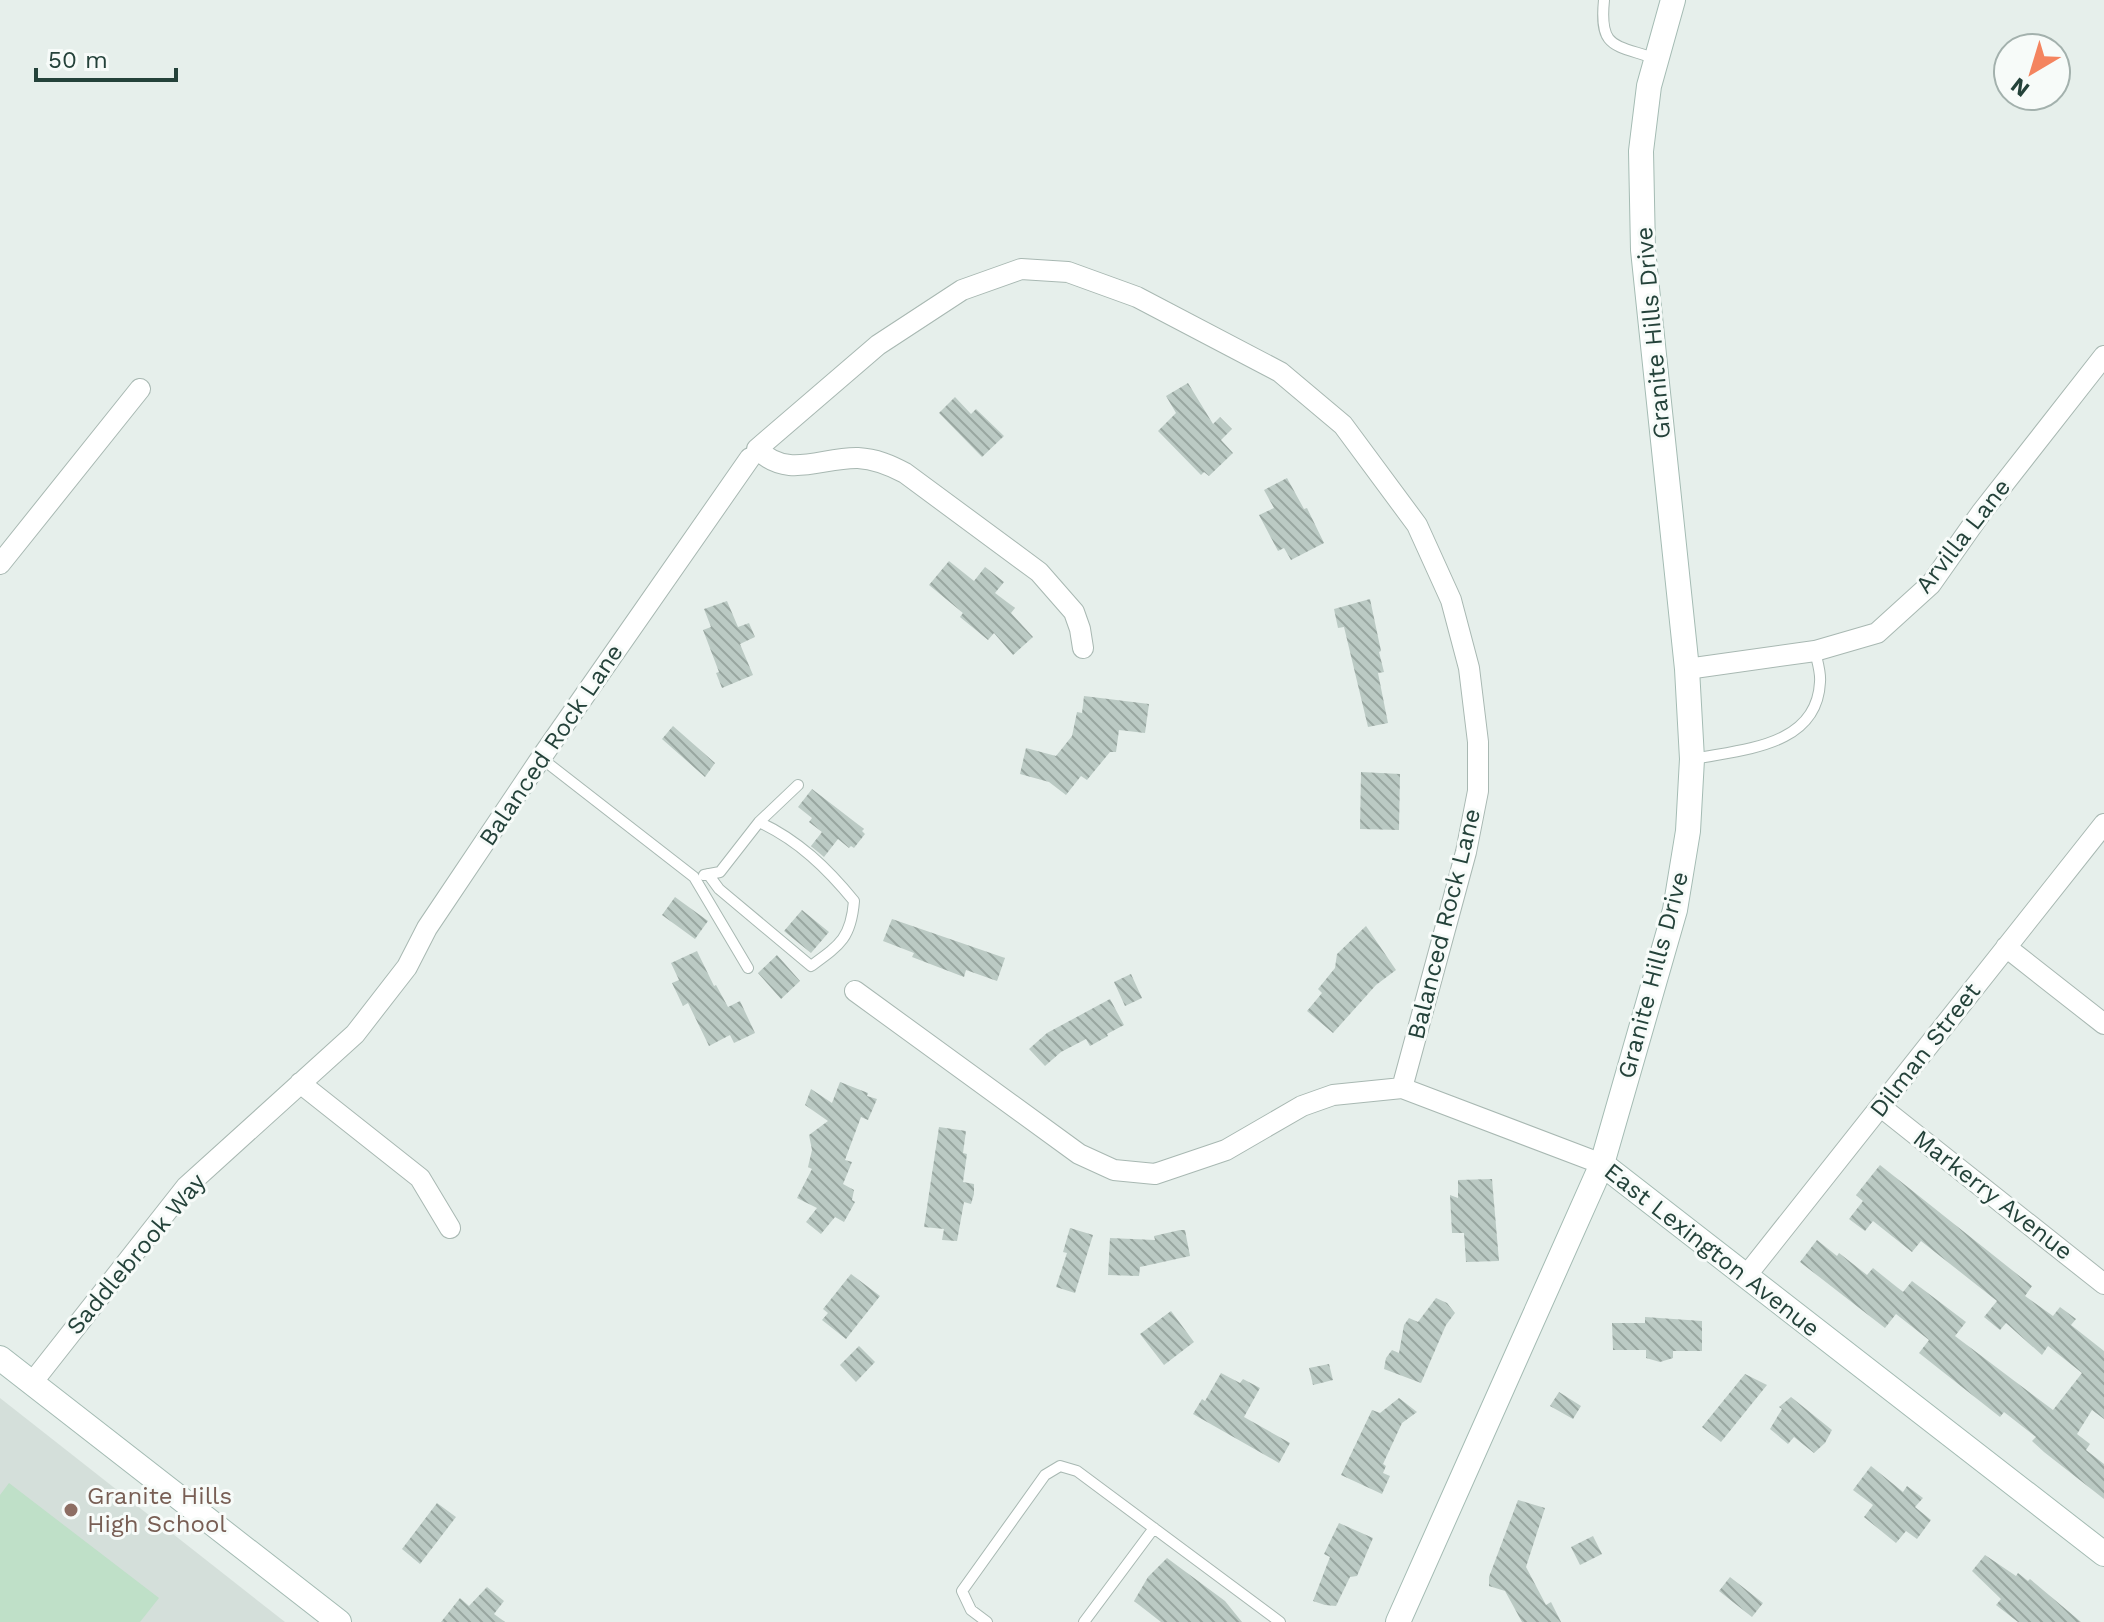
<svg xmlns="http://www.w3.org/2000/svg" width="2104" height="1622" font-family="'Work Sans',sans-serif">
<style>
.built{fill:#d4dfda}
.park{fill:#bfe0c8}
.building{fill:url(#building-back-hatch)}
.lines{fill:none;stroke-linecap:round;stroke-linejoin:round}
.lane-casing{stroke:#a8b8b2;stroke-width:12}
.street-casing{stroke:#a8b8b2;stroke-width:22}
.secondary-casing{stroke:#a4bbb3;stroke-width:26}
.lane{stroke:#fff;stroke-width:10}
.street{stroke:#fff;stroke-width:20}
.secondary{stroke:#fff;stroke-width:24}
.education-dot{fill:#8d6e63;stroke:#f7fbf9;stroke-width:3}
.labels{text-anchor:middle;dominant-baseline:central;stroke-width:6;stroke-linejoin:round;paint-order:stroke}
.street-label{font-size:24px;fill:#24423a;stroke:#f7fbf9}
.education-label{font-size:24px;fill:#785e54;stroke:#f7fbf9;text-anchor:start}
</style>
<defs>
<pattern id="building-back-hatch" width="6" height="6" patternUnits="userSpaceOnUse" patternTransform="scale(2)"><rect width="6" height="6" fill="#bbcac4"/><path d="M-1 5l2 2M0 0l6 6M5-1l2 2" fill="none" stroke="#98a6a0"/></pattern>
</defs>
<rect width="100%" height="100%" fill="#e6efeb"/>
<!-- built -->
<path class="built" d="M 0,1398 L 285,1622 L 0,1622 Z"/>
<!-- park -->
<path class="park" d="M 9,1483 L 159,1598 L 140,1622 L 0,1622 L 0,1495 Z"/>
<!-- building -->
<path class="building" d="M 1188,383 L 1213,424 L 1220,417 L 1232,429 L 1221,440 L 1233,453 L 1209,476 L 1204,472 L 1201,475 L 1158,431 L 1176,413 L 1166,396 Z
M 955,397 L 971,414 L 976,409 L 1004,436 L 982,457 L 939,413 Z
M 1287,478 L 1304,509 L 1307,508 L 1324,543 L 1291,560 L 1284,548 L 1278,551 L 1259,515 L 1274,508 L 1264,490 Z
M 949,561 L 974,581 L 985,567 L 1004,582 L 995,593 L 1015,608 L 1011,613 L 1033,637 L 1013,655 L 994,633 L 988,640 L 960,617 L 963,613 L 929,585 Z
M 1370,599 L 1381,651 L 1379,652 L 1384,672 L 1378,673 L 1388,723 L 1368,727 L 1344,627 L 1338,628 L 1334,609 Z
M 727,601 L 738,627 L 749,623 L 755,637 L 740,644 L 753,675 L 722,688 L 716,673 L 719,672 L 703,630 L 711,627 L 704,609 Z
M 1084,696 L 1149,704 L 1145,733 L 1119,730 L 1116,752 L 1110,752 L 1087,780 L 1081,776 L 1066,795 L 1049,782 L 1020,774 L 1026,748 L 1056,756 L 1072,736 L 1077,712 L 1082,713 Z
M 673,726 L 715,763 L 705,777 L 662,739 Z
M 1361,772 L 1400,774 L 1399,830 L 1360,829 Z
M 812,789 L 864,829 L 862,831 L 865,834 L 854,848 L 851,846 L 849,848 L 838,839 L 824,857 L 811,846 L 822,832 L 809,822 L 812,818 L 798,807 Z
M 675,897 L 708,921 L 695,939 L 662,915 Z
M 802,910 L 829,932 L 811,953 L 784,931 Z
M 892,919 L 1005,958 L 997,981 L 966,970 L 964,977 L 912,957 L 914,953 L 883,941 Z
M 1366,926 L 1396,970 L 1376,985 L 1333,1033 L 1307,1011 L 1322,993 L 1318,989 L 1335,968 L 1337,954 Z
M 697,951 L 714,986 L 716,985 L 728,1007 L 740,1001 L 755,1033 L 734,1043 L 730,1035 L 709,1046 L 688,1003 L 683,1006 L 672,983 L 679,980 L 671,963 Z
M 777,955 L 800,981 L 781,999 L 758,973 Z
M 1131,974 L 1142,998 L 1125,1006 L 1114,982 Z
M 1110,999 L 1124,1025 L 1107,1034 L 1108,1036 L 1090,1046 L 1086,1039 L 1061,1052 L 1045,1066 L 1029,1049 L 1047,1033 Z
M 840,1082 L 868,1093 L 867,1096 L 877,1099 L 868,1120 L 861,1117 L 845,1160 L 852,1162 L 843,1184 L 854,1190 L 852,1200 L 855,1202 L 844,1222 L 835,1217 L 821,1234 L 806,1222 L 817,1208 L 797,1198 L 812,1169 L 808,1167 L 812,1150 L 809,1135 L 828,1121 L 805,1105 L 811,1089 L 832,1103 Z
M 939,1127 L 966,1131 L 963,1153 L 967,1154 L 963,1182 L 974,1184 L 974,1194 L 971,1204 L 964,1202 L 957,1241 L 942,1240 L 944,1229 L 924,1227 Z
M 1880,1165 L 2032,1286 L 2025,1296 L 2053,1316 L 2060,1307 L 2076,1319 L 2071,1325 L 2104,1351 L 2104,1419 L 2092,1410 L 2077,1434 L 2090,1444 L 2086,1450 L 2104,1464 L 2104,1499 L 2044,1452 L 2032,1441 L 2036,1437 L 2004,1412 L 2000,1417 L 1919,1353 L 1929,1340 L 1896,1314 L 1885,1328 L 1800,1262 L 1817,1240 L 1837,1256 L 1839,1253 L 1867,1275 L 1873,1268 L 1903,1292 L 1912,1281 L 1966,1322 L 1955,1336 L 2053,1410 L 2082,1373 L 2048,1346 L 2042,1355 L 2006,1323 L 2000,1330 L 1984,1317 L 1997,1301 L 1921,1241 L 1912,1252 L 1873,1221 L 1865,1231 L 1849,1219 L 1863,1201 L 1856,1195 Z
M 1492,1179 L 1499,1261 L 1466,1262 L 1464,1233 L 1452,1233 L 1450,1195 L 1458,1198 L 1458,1180 Z
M 1070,1228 L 1093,1235 L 1075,1293 L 1056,1287 L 1067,1253 L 1063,1252 Z
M 1180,1230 L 1185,1230 L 1190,1256 L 1140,1267 L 1139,1276 L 1108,1275 L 1110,1238 L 1155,1240 L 1154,1236 Z
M 851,1274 L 880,1296 L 846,1339 L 822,1320 L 828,1313 L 823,1309 Z
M 1436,1298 L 1447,1303 L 1455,1313 L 1446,1325 L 1421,1383 L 1384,1369 L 1386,1358 L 1392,1350 L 1399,1353 L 1404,1325 L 1409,1318 L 1418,1322 Z
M 1171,1311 L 1194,1342 L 1164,1365 L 1140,1334 Z
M 1645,1317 L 1702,1321 L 1702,1351 L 1673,1351 L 1673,1358 L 1660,1362 L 1646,1358 L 1646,1350 L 1613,1350 L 1612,1323 L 1645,1323 Z
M 859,1346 L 875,1362 L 856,1382 L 840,1365 Z
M 1329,1364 L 1333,1380 L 1313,1385 L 1309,1368 Z
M 1221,1373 L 1240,1383 L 1243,1379 L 1260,1388 L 1244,1417 L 1290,1443 L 1279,1463 L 1193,1414 L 1202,1399 L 1205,1401 Z
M 1745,1374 L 1767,1385 L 1721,1442 L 1702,1427 Z
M 1559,1392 L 1581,1406 L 1573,1419 L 1550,1406 Z
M 1791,1397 L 1832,1430 L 1825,1443 L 1814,1453 L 1794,1437 L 1788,1444 L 1770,1429 L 1782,1409 L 1779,1407 Z
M 1399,1398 L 1417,1412 L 1402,1423 L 1383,1464 L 1386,1466 L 1383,1473 L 1390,1476 L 1382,1494 L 1341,1475 L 1372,1410 L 1380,1413 Z
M 1871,1466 L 1903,1492 L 1907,1486 L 1923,1498 L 1915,1507 L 1931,1520 L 1917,1539 L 1906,1531 L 1896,1543 L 1864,1517 L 1873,1505 L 1853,1490 Z
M 1518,1500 L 1545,1508 L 1526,1567 L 1546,1605 L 1551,1602 L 1561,1622 L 1522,1622 L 1505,1591 L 1489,1586 L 1489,1577 Z
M 437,1503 L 456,1517 L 420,1564 L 402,1549 Z
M 1339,1523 L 1373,1538 L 1357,1576 L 1350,1577 L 1336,1606 L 1325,1605 L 1313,1601 L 1330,1557 L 1324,1554 Z
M 1593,1536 L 1602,1554 L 1580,1565 L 1571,1547 Z
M 1985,1555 L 2016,1576 L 2018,1573 L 2028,1581 L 2030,1579 L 2081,1622 L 2018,1622 L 1996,1605 L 2001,1599 L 1972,1571 Z
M 1167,1558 L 1225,1601 L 1242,1622 L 1161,1622 L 1134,1601 L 1148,1577 Z
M 1730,1577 L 1763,1603 L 1752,1617 L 1719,1591 Z
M 487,1587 L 504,1601 L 494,1614 L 505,1622 L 441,1622 L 460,1598 L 469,1606 Z"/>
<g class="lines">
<!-- lane casing -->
<g class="lane-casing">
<path id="lane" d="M 1604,0 C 1599,50 1615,44 1656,59
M 541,758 L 694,877 L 748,968
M 1694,759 C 1742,749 1817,747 1820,682 C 1821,672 1817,661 1815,651
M 708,874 L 719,889 L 811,966 C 840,945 851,938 854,901 C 827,868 798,840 759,822
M 704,875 L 720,872 L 759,822 L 798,785
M 987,1622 L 971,1610 L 962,1591 L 1045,1475 L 1060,1466 L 1077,1471 L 1280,1622
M 1084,1622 L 1154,1528"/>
</g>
<!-- street casing -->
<g class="street-casing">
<path id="street" d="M 0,564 L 140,389
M 1083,648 L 1080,629 L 1074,612 L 1039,572 L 905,473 C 890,465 876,459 858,458 C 821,457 788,480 757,449 L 878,345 L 962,290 L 1021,269 L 1068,272 L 1137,297 L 1280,372 L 1343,425 L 1417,525 L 1451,600 L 1469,668 L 1478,742 L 1478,791 L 1466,852 L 1402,1088
M 1687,669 L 1815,651 L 1877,633 L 1931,584 L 1981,513 L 2104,356
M 2006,947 L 2104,1024
M 855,991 L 1079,1154 L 1114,1170 L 1155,1174 L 1226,1150 L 1302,1106 L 1333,1095 L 1402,1088 L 1602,1164
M 300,1083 L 420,1178 L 450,1228
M 1881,1107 L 2104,1284
M 1746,1276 L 2104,824
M 31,1384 L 186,1187 L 355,1034 L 407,967 L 427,928 L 541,758 L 750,458"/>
</g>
<!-- secondary casing -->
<g class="secondary-casing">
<path id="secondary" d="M 1602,1164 L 2104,1554
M 0,1358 L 339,1622
M 1398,1622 L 1602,1164 L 1675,910 L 1688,831 L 1692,759 L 1687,669 L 1643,250 L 1641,151 L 1649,86 L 1673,0"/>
</g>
<!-- lane -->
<use href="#lane" class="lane"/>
<!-- street -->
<use href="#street" class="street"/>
<!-- secondary -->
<use href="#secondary" class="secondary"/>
</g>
<!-- markers -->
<circle class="education-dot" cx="71" cy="1510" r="8"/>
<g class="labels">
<!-- street labels -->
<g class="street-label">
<text transform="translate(1653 333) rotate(-95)">Granite Hills Drive</text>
<text transform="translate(1963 536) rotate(-52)">Arvilla Lane</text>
<text transform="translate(551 745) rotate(-56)">Balanced Rock Lane</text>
<text transform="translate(1444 924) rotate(-76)">Balanced Rock Lane</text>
<text transform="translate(1653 975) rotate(-75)">Granite Hills Drive</text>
<text transform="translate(1925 1050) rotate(-52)">Dilman Street</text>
<text transform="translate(1993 1195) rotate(38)">Markerry Avenue</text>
<text transform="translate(1712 1250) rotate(38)">East Lexington Avenue</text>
<text transform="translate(136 1254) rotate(-50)">Saddlebrook Way</text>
</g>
<!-- education labels -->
<g class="education-label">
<text x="87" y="1496">Granite Hills<tspan x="87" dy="28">High School</tspan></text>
</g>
</g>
<!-- north arrow -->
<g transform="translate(2032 72) rotate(218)"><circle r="38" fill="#f7fbf9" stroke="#a3b1ad" stroke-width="2"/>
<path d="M0-6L14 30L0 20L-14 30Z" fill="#f4845f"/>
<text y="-12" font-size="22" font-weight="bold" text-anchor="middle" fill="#24423a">N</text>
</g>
<!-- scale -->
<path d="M36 68v12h140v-12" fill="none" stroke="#24423a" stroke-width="4"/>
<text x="48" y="68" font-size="24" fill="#24423a" stroke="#f7fbf9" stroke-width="6" paint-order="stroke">50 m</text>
</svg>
